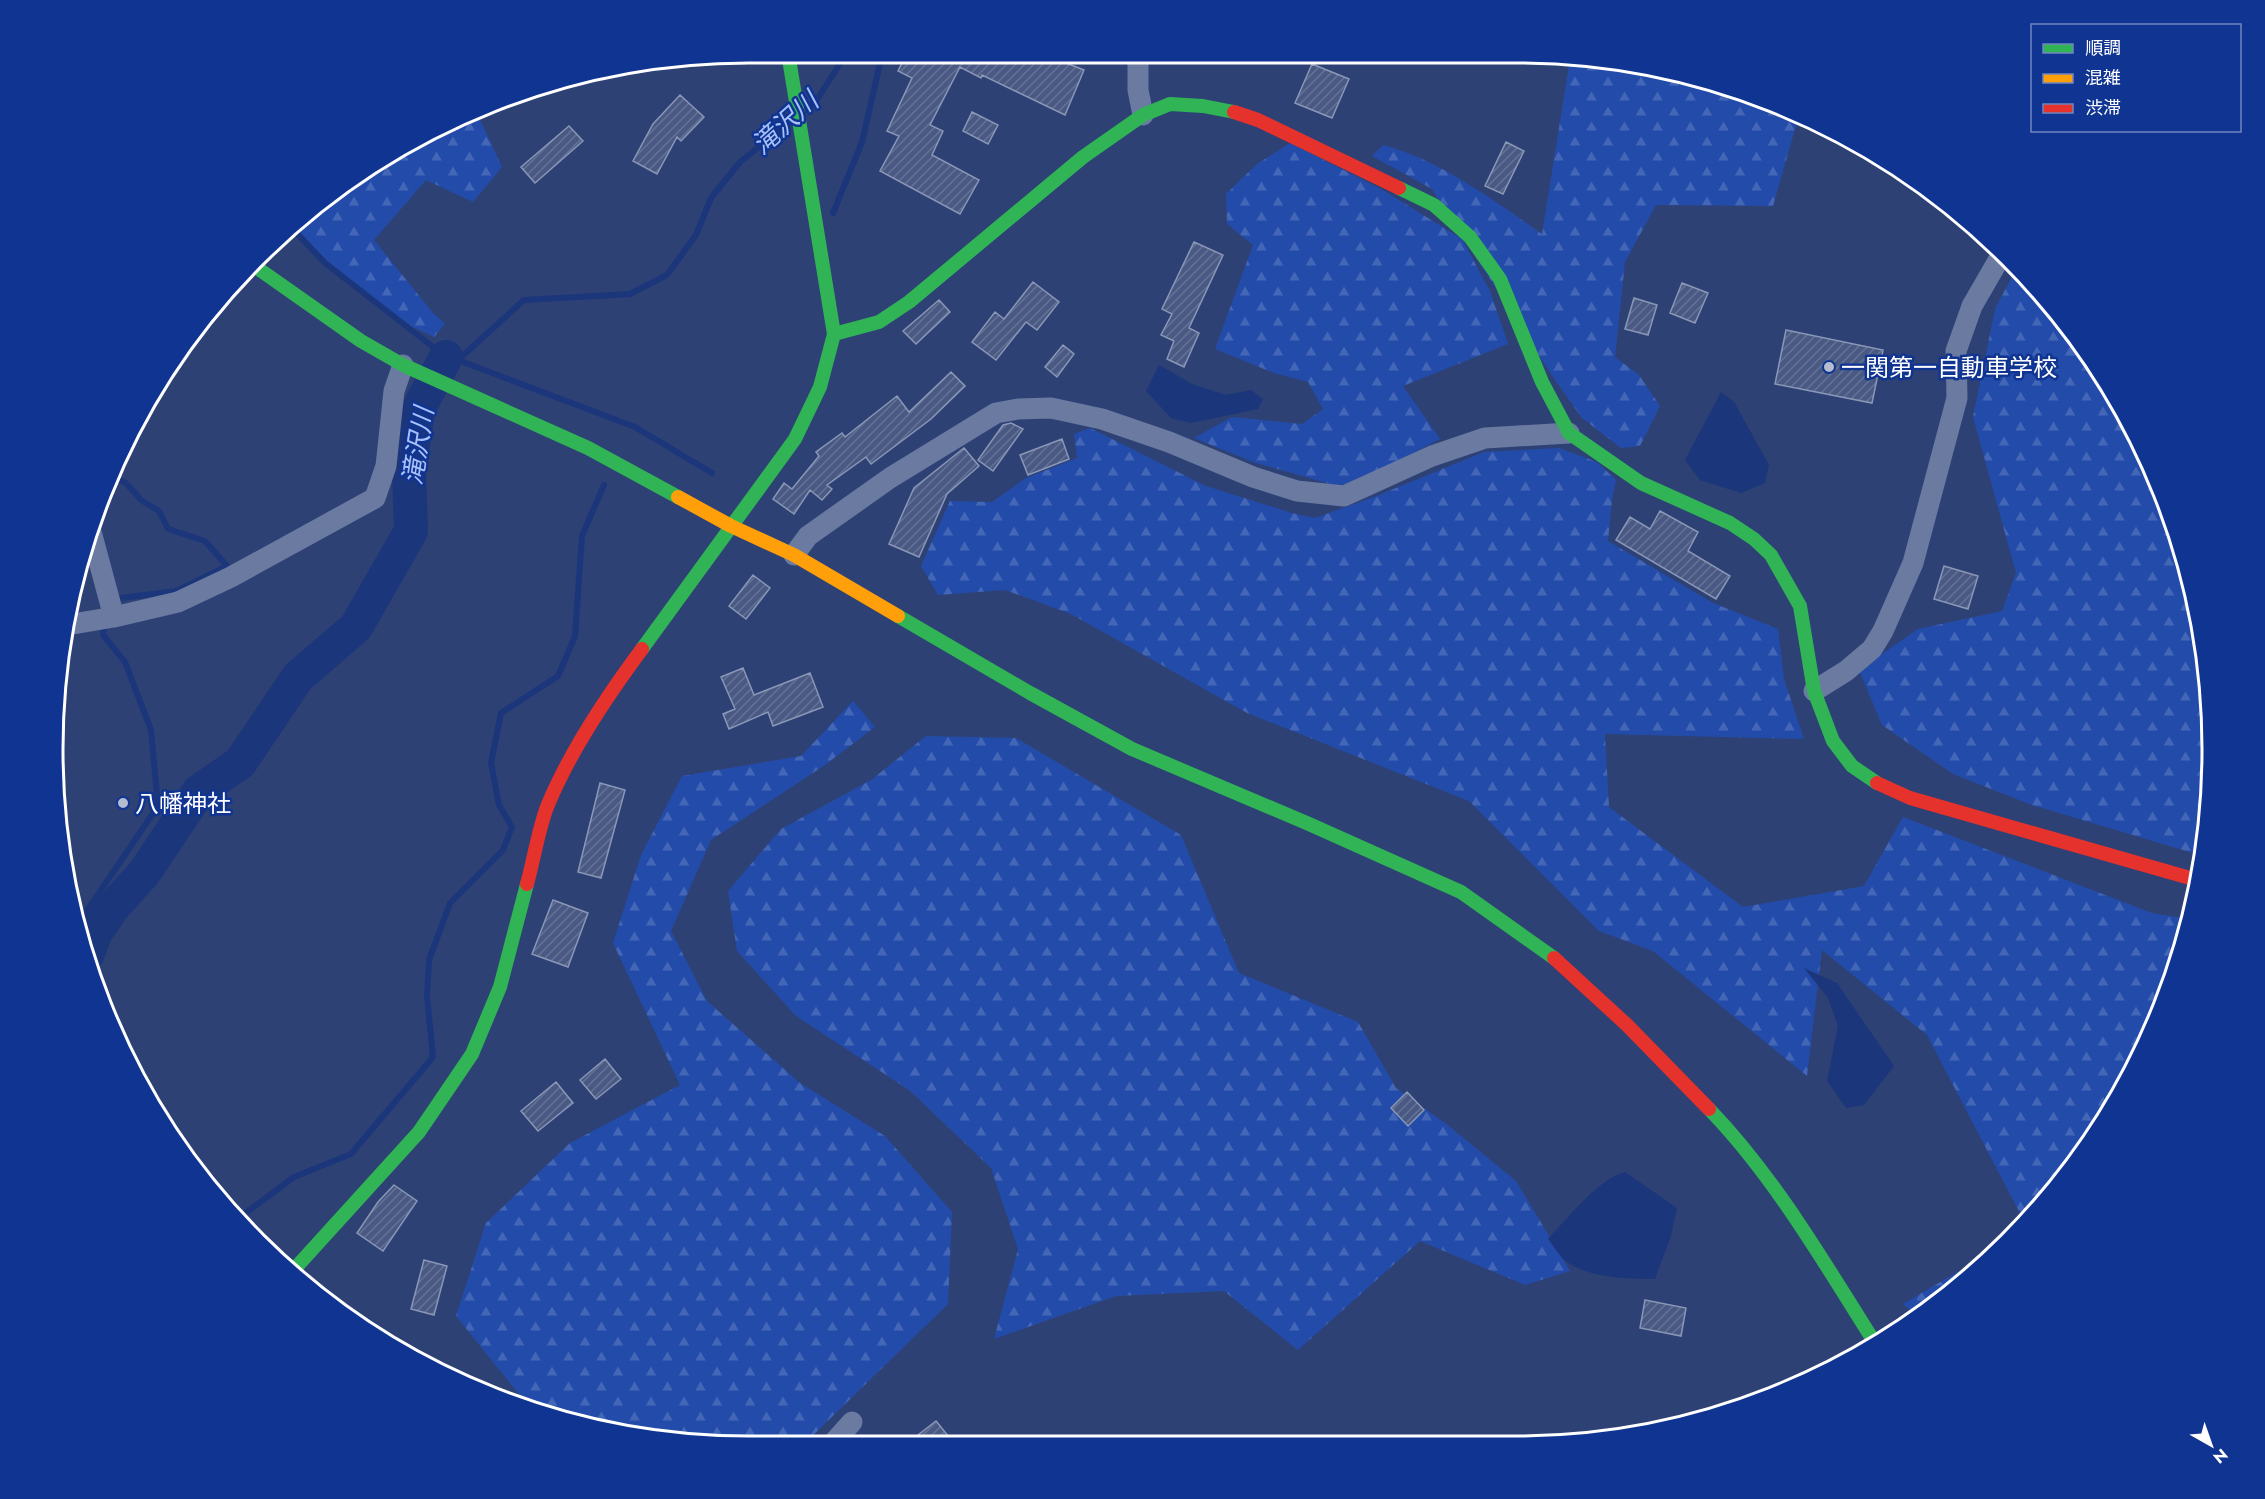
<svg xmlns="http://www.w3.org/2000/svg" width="2265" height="1499" font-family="Jost,'Noto Sans JP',sans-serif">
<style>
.forest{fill:url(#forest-firs)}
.water{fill:#1c367b}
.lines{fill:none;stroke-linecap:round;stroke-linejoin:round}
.stream{stroke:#1c367b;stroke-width:6}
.river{stroke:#1c367b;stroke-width:34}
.building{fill:url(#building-hatch);stroke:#8a97b6;stroke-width:1.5}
.street{stroke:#6a7aa0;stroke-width:21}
.fast{stroke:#30b455;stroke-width:14}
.slow{stroke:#ff9f0a;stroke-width:14}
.jam{stroke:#e5322d;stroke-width:14}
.poi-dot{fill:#b6bccf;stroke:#103492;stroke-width:2}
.labels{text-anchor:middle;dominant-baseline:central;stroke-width:5;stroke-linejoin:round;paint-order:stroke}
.poi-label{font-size:24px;fill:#fff;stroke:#103492;text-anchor:start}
.water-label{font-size:26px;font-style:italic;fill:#a8c1fa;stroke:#103492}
.rim{fill:none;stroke:#fff;stroke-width:3}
</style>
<defs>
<pattern id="forest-firs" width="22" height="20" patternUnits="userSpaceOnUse" patternTransform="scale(1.5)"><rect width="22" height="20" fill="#234baa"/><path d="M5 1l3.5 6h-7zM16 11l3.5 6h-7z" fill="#4466b7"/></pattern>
<pattern id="building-hatch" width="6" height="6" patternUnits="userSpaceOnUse" patternTransform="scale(1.5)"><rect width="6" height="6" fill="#495983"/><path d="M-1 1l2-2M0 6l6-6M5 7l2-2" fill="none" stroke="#647296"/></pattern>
</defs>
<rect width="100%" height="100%" fill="#2d4175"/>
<!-- forest -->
<path class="forest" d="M 1570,59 L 1607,59 L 1696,76 L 1799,115 L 1773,206 L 1656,205 L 1625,262 L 1615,357 L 1639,375 L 1660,406 L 1640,446 L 1621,448 L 1582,418 L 1553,377 L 1432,189 L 1372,156 L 1383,145 C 1438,159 1495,201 1542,234 Z
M 477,113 L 502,167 L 473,202 L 426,180 L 374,240 L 433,313 L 445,324 L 434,337 L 387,315 L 297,233 L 291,225 L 362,170 Z
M 1290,143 L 1381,189 L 1462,239 L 1490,291 L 1508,344 L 1403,386 L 1440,439 L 1366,478 L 1337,486 L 1253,462 L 1194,438 L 1232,417 L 1302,424 L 1323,409 L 1308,382 L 1274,373 L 1215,349 L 1253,245 L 1227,224 L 1226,194 L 1257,164 Z
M 2016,269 L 2069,325 L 2141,442 L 2189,569 L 2211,704 L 2206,841 L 2203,856 L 2032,805 L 1953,774 L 1882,725 L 1859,670 L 1918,629 L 2002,611 L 2016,573 L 1973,417 L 1995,309 Z
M 1090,428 L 1206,486 L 1292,513 L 1315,518 L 1374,497 L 1484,452 L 1559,448 L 1597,462 L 1616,480 L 1612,500 L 1608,541 L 1713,603 L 1778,629 L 1784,679 L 1804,739 L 1605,734 L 1609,807 L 1743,907 L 1864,886 L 1903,817 L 2152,913 L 2188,919 L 2175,974 L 2119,1098 L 2039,1209 L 2025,1223 L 1927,1035 L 1822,950 L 1807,1076 L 1653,951 L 1599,931 L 1469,801 L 1247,713 L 1071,614 L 1005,590 L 938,595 L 921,566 L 950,501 L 992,502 L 1026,478 L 1077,458 L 1074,434 Z
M 853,701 L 875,727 L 825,765 L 711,840 L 671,931 L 707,1001 L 800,1083 L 885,1136 L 952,1212 L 948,1304 L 807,1441 L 658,1440 L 569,1423 L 531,1409 L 456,1316 L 486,1223 L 570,1143 L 680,1085 L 613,943 L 641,855 L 682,776 L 801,756 Z
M 926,736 L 1016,738 L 1181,835 L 1239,973 L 1358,1022 L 1396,1088 L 1449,1126 L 1516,1181 L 1570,1271 L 1525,1285 L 1420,1241 L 1298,1350 L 1224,1291 L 1116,1296 L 994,1339 L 1018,1249 L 991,1168 L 909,1090 L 796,1016 L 737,951 L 728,891 L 781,829 L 871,780 Z
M 1998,1248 L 1940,1303 L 1917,1316 L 1903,1304 Z"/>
<!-- water -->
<path class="water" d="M 1159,365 L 1192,384 L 1226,395 L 1251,390 L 1263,399 L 1258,409 L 1191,423 L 1171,418 L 1146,391 Z
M 1721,392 L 1734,402 L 1769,465 L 1765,483 L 1741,493 L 1700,480 L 1685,460 Z
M 1804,968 L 1837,983 L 1894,1066 L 1864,1105 L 1846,1108 L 1827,1081 L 1838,1026 L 1828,998 Z
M 1625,1172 L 1677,1208 L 1671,1236 L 1655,1279 C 1629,1279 1587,1278 1566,1261 C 1559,1256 1554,1246 1548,1239 C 1568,1218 1597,1180 1625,1172 Z"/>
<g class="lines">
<!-- stream -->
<path class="stream" d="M 805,110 L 816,101 L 843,59
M 833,213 L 862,142 L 881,59
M 290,226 L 325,263 L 446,357 L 458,360 L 524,300 L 630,294 L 667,275 L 696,235 L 711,198 L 740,162 L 790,122
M 458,360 L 635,427 L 712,473
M 109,476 L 126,483 L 141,500 L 159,511 L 168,529 L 205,541 L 227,566 L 177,591 L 121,598 L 114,603
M 77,931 L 80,921 L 158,806 L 151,730 L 125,662 L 103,635 L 105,623
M 236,1220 L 294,1177 L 351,1154 L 433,1057 L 427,996 L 429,960 L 450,903 L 503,850 L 512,827 L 499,805 L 491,763 L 501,713 L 558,676 L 575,636 L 582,536 L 604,485"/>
<!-- river -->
<path class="river" d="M 87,956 L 95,934 L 114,906 L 144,873 L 199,791 L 240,763 L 298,677 L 356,627 L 411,531 L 409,473 L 418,410 L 446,357"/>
</g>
<!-- building -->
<path class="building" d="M 904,59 L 1056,59 L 1084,70 L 1065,115 L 982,75 L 981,78 L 960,67 L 930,125 L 943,131 L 932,155 L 979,180 L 960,214 L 880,171 L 899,136 L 887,131 L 912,78 L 898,71 Z
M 1312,64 L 1349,79 L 1332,118 L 1295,103 Z
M 680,95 L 704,117 L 681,141 L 677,137 L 657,174 L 633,161 L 653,124 Z
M 972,112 L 998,125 L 988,144 L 963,131 Z
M 569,126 L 583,141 L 535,183 L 521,167 Z
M 1506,142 L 1524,151 L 1503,194 L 1485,186 Z
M 1194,242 L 1223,255 L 1189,328 L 1199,333 L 1184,367 L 1167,359 L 1174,341 L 1161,335 L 1172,314 L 1162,309 Z
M 1033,282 L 1059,302 L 1037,330 L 1026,322 L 996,360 L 972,342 L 995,312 L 1004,319 Z
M 1682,283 L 1708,293 L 1695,323 L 1670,313 Z
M 1634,298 L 1657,305 L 1648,335 L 1625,329 Z
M 939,300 L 950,312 L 916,344 L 903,331 Z
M 1786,330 L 1883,350 L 1872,403 L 1775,384 Z
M 1063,345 L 1074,354 L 1057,377 L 1045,367 Z
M 951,372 L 965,386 L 931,419 L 871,464 L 866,457 L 827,485 L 832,489 L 822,500 L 810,490 L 794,514 L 773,499 L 784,483 L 792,489 L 819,456 L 816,452 L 842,433 L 845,437 L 897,396 L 909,412 Z
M 1011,423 L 1023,429 L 993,471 L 978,460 L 1003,425 Z
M 1062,439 L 1069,459 L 1028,475 L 1020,455 Z
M 964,448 L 979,466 L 947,494 L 919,557 L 889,544 L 914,488 Z
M 1660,511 L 1698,532 L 1688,551 L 1730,576 L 1716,599 L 1616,540 L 1630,517 L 1650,529 Z
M 1944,566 L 1978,576 L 1968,609 L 1934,599 Z
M 753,575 L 770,588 L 746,619 L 729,606 Z
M 743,668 L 754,695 L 810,673 L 823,707 L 773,726 L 768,712 L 729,729 L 723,714 L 735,709 L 721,677 Z
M 600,783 L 625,790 L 601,878 L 578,872 Z
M 553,900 L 588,913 L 568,967 L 532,954 Z
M 605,1059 L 621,1079 L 596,1099 L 580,1080 Z
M 556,1082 L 573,1103 L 538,1131 L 521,1111 Z
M 1407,1092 L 1424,1110 L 1408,1126 L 1391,1108 Z
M 394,1185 L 417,1201 L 383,1251 L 357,1233 L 378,1202 Z
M 424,1260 L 447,1266 L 434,1315 L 411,1309 Z
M 1645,1300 L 1686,1308 L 1681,1336 L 1640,1328 Z
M 936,1421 L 953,1442 L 909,1442 Z"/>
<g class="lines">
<!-- street -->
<path class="street" d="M 1138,59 L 1138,90 L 1143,115
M 90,528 L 114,617 L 178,602 L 231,577 L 375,498 L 386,466 L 394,391 L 403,365
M 794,555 L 808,536 L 890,478 L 996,413 L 1018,409 L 1051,408 L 1102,419 L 1169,442 L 1253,477 L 1297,491 L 1344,496 L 1432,456 L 1485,438 L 1569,433
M 67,625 L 114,617
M 1814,691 L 1846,671 L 1872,649 L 1883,631 L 1913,563 L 1957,398 L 1956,351 L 1972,306 L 2002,254
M 835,1441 L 852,1422"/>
<!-- fast -->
<path class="fast" d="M 1399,188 L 1434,205 L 1470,237 L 1500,279 L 1542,382 L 1569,433 L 1641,483 L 1730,523 L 1754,539 L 1771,555 L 1800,606 L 1814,691 L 1833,741 L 1852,766 L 1877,783
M 253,265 L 361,341 L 403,365 L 588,448 L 678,497
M 834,334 L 879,322 L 909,302 L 1083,157 L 1143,115 L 1170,104 L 1203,106 L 1234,112
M 898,616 L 1030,693 L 1132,749 L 1309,824 L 1461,892 L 1554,958
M 642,649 L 795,439 L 820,387 L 834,334 L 789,59
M 1709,1109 C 1774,1176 1825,1264 1875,1343
M 290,1274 L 419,1132 L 472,1054 L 500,987 L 527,884"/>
<!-- slow -->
<path class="slow" d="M 678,497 L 731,526 L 794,555 L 898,616"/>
<!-- jam -->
<path class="jam" d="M 1234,112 L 1258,120 L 1399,188
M 1877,783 L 1910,798 L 2197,880
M 527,884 C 534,859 538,831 547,807 C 569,753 607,696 642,649
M 1554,958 L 1627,1025 L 1709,1109"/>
</g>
<!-- markers -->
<g class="poi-dot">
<circle cx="1829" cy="367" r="6"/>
<circle cx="123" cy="803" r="6"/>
</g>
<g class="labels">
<!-- poi labels -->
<g class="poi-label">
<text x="1841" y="367">一関第一自動車学校</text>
<text x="135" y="803">八幡神社</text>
</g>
<!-- water labels -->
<g class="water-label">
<text transform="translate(785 123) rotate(-42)">滝沢川</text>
<text transform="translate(418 446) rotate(-81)">滝沢川</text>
</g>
</g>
<!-- crop -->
<path d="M0 0H2265V1499H0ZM749 63H1516A686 686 0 0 1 2202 749V750A686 686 0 0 1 1516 1436H749A686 686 0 0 1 63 750V749A686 686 0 0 1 749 63Z" fill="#103492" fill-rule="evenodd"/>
<path class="rim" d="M749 63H1516A686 686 0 0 1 2202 749V750A686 686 0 0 1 1516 1436H749A686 686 0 0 1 63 750V749A686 686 0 0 1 749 63Z"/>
<!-- legend -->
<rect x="2031" y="24" width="210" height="108" fill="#103492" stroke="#7085be" stroke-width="1.5"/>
<rect x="2043" y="44" width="30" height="9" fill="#30b455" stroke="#7085be" stroke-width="1.5"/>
<text x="2085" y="54" font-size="18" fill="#ffffff">順調</text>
<rect x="2043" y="74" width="30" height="9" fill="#ff9f0a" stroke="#7085be" stroke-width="1.5"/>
<text x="2085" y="84" font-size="18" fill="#ffffff">混雑</text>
<rect x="2043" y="104" width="30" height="9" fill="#e5322d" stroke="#7085be" stroke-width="1.5"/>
<text x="2085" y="114" font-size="18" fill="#ffffff">渋滞</text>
<!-- north arrow -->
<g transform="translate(2211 1445) rotate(140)" stroke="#103492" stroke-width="4.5" paint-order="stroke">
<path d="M0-4.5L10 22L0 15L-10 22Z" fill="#ffffff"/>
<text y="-9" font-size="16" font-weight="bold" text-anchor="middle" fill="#ffffff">N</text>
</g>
</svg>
